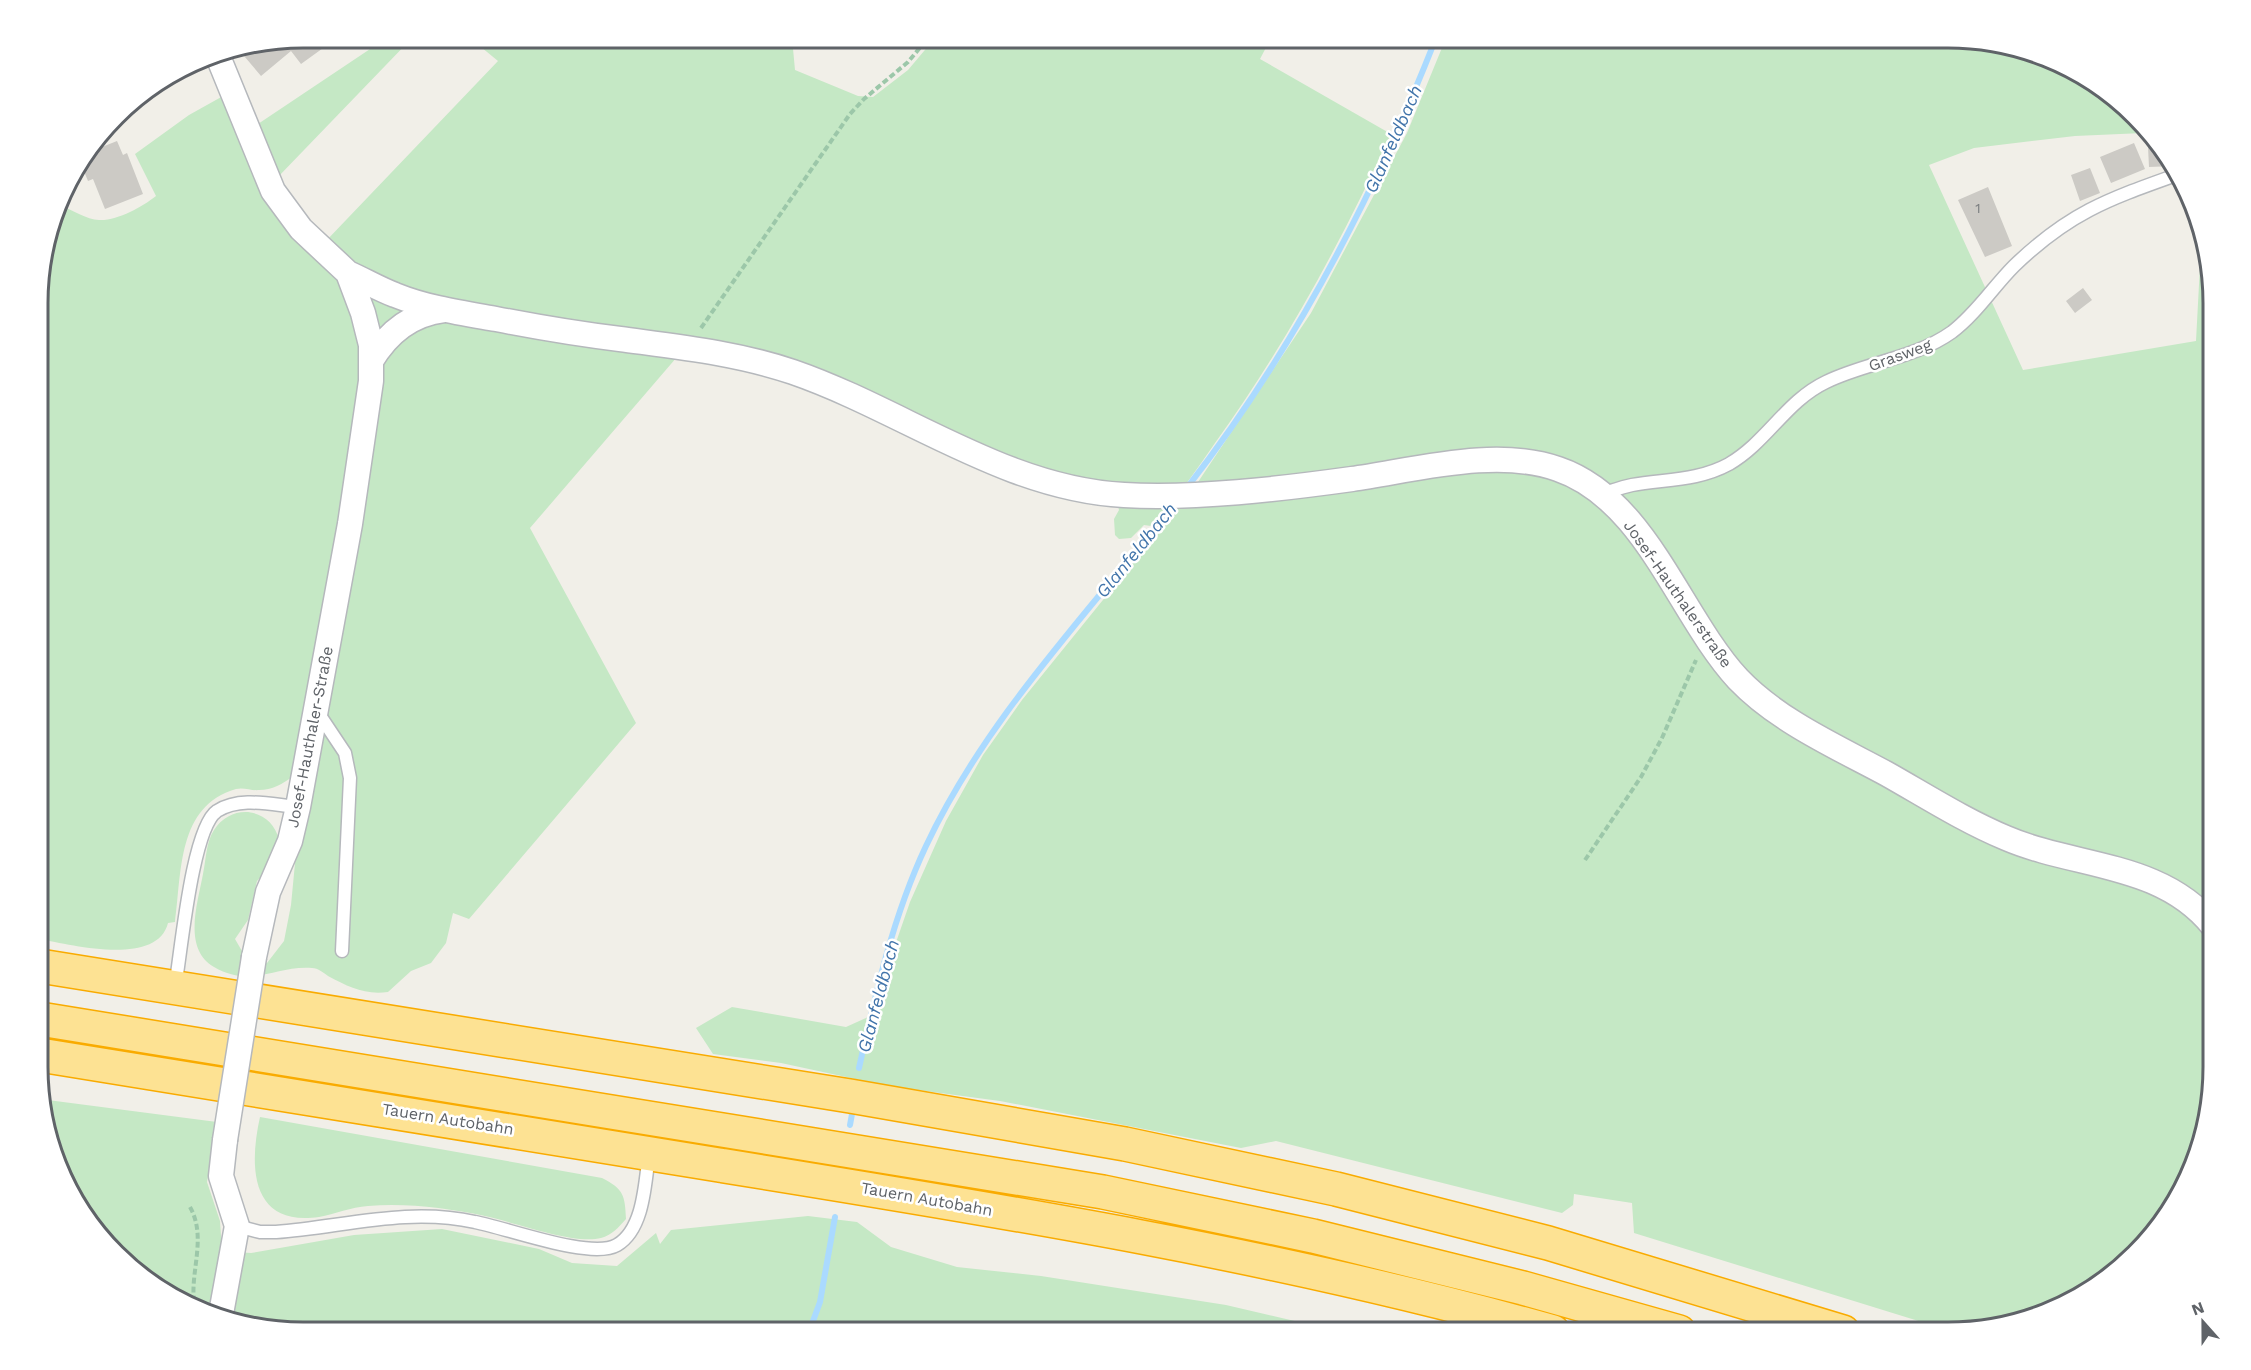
<svg xmlns="http://www.w3.org/2000/svg" width="2251" height="1370" font-family="'Work Sans',sans-serif">
<style>
.green{fill:#c5e8c5}
.lines{fill:none;stroke-linecap:round;stroke-linejoin:round}
.stream{stroke:#aadaff;stroke-width:6}
.building{fill:#cccac5}
.service-casing{stroke:#b5b8bc;stroke-width:15}
.minor-casing{stroke:#b5b8bc;stroke-width:27}
.motorway-casing{stroke:#f9ab00;stroke-width:36}
.path{stroke:#9cc7a9;stroke-width:4;stroke-dasharray:6 3;stroke-linecap:butt}
.service{stroke:#fff;stroke-width:12}
.minor{stroke:#fff;stroke-width:24}
.motorway{stroke:#fde293;stroke-width:33}
.minor-bridge-casing{stroke:#b5b8bc;stroke-width:27;stroke-linecap:butt}
.minor-bridge{stroke:#fff;stroke-width:24}
.labels{text-anchor:middle;dominant-baseline:central;stroke-width:5;stroke-linejoin:round;paint-order:stroke}
.number-label{font-size:14px;fill:#7a7d7f}
.street-label{font-size:16px;fill:#5f6368;stroke:#fff}
.water-label{font-size:18px;font-style:italic;fill:#4174aa;stroke:#fff}
.rim{fill:none;stroke:#5f6368;stroke-width:3}
</style>
<rect width="100%" height="100%" fill="#f1efe8"/>
<!-- green -->
<path class="green" d="M 1446,38 L 1949,38 L 2033,51 L 2095,82 L 2143,133 L 2075,136 L 1974,148 L 1929,165 L 2023,370 L 2196,341 L 2201,247 L 2213,286 L 2213,1084 L 2200,1152 L 2169,1214 L 2081,1297 L 1965,1332 L 1954,1332 L 1634,1233 L 1632,1203 L 1574,1194 L 1573,1205 L 1562,1213 L 1276,1141 L 1241,1148 L 1000,1101 L 888,1086 L 781,1063 L 713,1054 L 696,1028 L 732,1007 L 846,1027 L 877,1013 L 884,977 L 910,902 L 946,821 L 983,755 L 1022,700 L 1196,485 L 1311,313 L 1407,133 Z
M 385,39 L 412,38 L 277,178 L 325,242 L 498,61 L 470,38 L 792,38 L 795,70 L 858,96 L 873,97 L 908,70 L 935,38 L 1271,38 L 1260,59 L 1391,134 C 1341,242 1285,346 1215,443 C 1195,472 1175,501 1151,526 L 1144,525 L 1131,538 L 1119,539 L 1115,535 L 1114,519 L 1119,510 L 1118,506 L 783,377 L 677,357 L 530,528 L 636,723 L 469,919 L 453,913 L 446,943 L 431,963 L 411,971 L 388,992 C 364,995 349,987 328,976 C 324,973 318,968 312,968 C 276,965 252,989 214,967 C 182,949 198,902 203,874 C 206,860 206,842 214,830 C 232,802 272,808 279,840 L 268,869 L 257,881 L 248,920 L 235,939 L 246,958 L 267,963 L 284,941 L 291,905 L 296,853 L 293,776 C 283,784 272,790 259,790 C 252,791 244,787 236,789 C 177,806 182,872 175,922 L 168,923 C 157,967 71,945 40,939 L 40,269 L 59,205 C 71,209 87,220 99,220 C 117,221 142,207 156,196 L 135,154 L 189,115 L 241,86 L 255,126 Z
M 40,1035 L 318,1081 L 316,1085 L 40,1039 Z
M 40,1099 L 217,1122 L 207,1182 L 220,1221 L 222,1251 L 251,1253 L 354,1235 L 442,1229 L 539,1249 L 572,1263 L 617,1266 L 656,1233 L 660,1244 L 671,1230 L 808,1216 L 857,1222 L 891,1247 L 957,1267 L 1041,1276 L 1226,1305 L 1342,1332 L 302,1332 L 218,1319 L 156,1288 L 82,1214 Z
M 260,1117 L 602,1178 C 624,1189 625,1196 626,1219 C 618,1228 612,1235 601,1238 C 574,1245 514,1222 485,1216 C 446,1208 408,1203 368,1206 C 351,1207 335,1214 319,1217 C 250,1227 249,1166 260,1117 Z"/>
<g class="lines">
<!-- stream -->
<path class="stream" d="M 1186,489 C 1293,352 1373,198 1436,38
M 859,1068 C 876,992 893,916 926,846 C 987,716 1089,613 1176,501
M 850,1125 L 852,1114
M 809,1332 L 820,1302 L 835,1217"/>
</g>
<!-- building -->
<path class="building" d="M 303,38 L 337,38 L 301,64 L 291,51 L 261,76 L 239,50 Z
M 117,141 L 123,155 L 127,153 L 143,194 L 105,209 L 93,179 L 88,181 L 81,164 L 92,151 Z
M 2134,143 L 2145,169 L 2111,183 L 2100,157 Z
M 2148,147 L 2156,147 L 2174,166 L 2149,167 Z
M 2090,168 L 2100,193 L 2080,201 L 2071,175 Z
M 1988,187 L 2012,246 L 1985,257 L 1958,200 Z
M 2083,288 L 2092,300 L 2075,313 L 2066,301 Z"/>
<g class="lines">
<!-- service casing -->
<g class="service-casing">
<path id="service" d="M 1601,494 C 1611,491 1622,487 1632,485 C 1665,479 1698,481 1729,464 C 1767,442 1786,401 1826,382 C 1867,362 1914,359 1952,332 C 1976,314 1993,287 2014,266 C 2070,212 2109,199 2179,174
M 317,711 L 345,753 L 350,778 L 342,951
M 175,987 C 181,953 192,828 217,811 C 241,796 272,805 298,807
M 237,1226 L 260,1232 L 276,1232 C 343,1227 407,1207 475,1222 C 507,1228 591,1260 617,1245 C 644,1229 645,1183 649,1154"/>
</g>
<!-- minor casing -->
<g class="minor-casing">
<path id="minor" d="M 217,54 L 273,191 L 301,229 L 348,273 L 363,313 L 371,345 L 371,381 L 350,524 L 298,807 L 290,841 L 268,892 L 254,957
M 348,273 C 364,280 379,289 395,295 C 427,308 462,313 496,319 C 537,327 578,334 620,339 C 679,347 737,353 793,372 C 903,410 1005,489 1124,495 C 1195,499 1280,489 1352,479 C 1415,470 1497,447 1558,469 C 1646,499 1679,615 1738,679 C 1778,721 1837,747 1887,774 C 1926,796 1965,821 2006,838 C 2076,868 2162,862 2213,926
M 371,361 C 388,332 411,314 444,310
M 220,1319 L 237,1226 L 221,1176 L 225,1140"/>
</g>
<!-- motorway casing -->
<g class="motorway-casing">
<path id="motorway" d="M 40,966 L 850,1096 L 1125,1144 L 1336,1189 L 1548,1243 L 1843,1332
M 40,1019 L 1103,1192 L 1313,1236 L 1523,1288 L 1679,1332
M 40,1055 C 267,1090 493,1129 719,1165 C 999,1210 1280,1255 1553,1332"/>
</g>
<!-- path -->
<path class="path" d="M 60,202 L 65,185
M 701,328 L 850,114 L 864,99 L 908,62 L 928,38
M 1585,860 L 1641,777 L 1662,738 L 1696,660
M 190,1207 C 208,1239 188,1275 195,1307"/>
<!-- service -->
<use href="#service" class="service"/>
<!-- minor -->
<use href="#minor" class="minor"/>
<!-- motorway -->
<use href="#motorway" class="motorway"/>
<!-- minor-bridge casing -->
<g class="minor-bridge-casing">
<path id="minor-bridge" d="M 225,1140 L 254,957"/>
</g>
<!-- minor-bridge -->
<use href="#minor-bridge" class="minor-bridge"/>
</g>
<g class="labels">
<!-- number labels -->
<g class="number-label">
<text x="1978" y="208">1</text>
</g>
<!-- street labels -->
<g class="street-label">
<text transform="translate(1900 355) rotate(-20)">Grasweg</text>
<text transform="translate(1678 594) rotate(55)">Josef-Hauthalerstraße</text>
<text transform="translate(310 737) rotate(-79)">Josef-Hauthaler-Straße</text>
<text transform="translate(448 1119) rotate(9)">Tauern Autobahn</text>
<text transform="translate(927 1199) rotate(10)">Tauern Autobahn</text>
</g>
<!-- water labels -->
<g class="water-label">
<text transform="translate(1393 139) rotate(-66)">Glanfeldbach</text>
<text transform="translate(1136 550) rotate(-51)">Glanfeldbach</text>
<text transform="translate(878 996) rotate(-75)">Glanfeldbach</text>
</g>
</g>
<!-- crop -->
<path d="M0 0H2251V1370H0ZM303 48H1948A255 255 0 0 1 2203 303V1067A255 255 0 0 1 1948 1322H303A255 255 0 0 1 48 1067V303A255 255 0 0 1 303 48Z" fill="#fff" fill-rule="evenodd"/>
<path class="rim" d="M303 48H1948A255 255 0 0 1 2203 303V1067A255 255 0 0 1 1948 1322H303A255 255 0 0 1 48 1067V303A255 255 0 0 1 303 48Z"/>
<!-- north arrow -->
<g transform="translate(2203 1322) rotate(339)" stroke="#ffffff" stroke-width="4.5" paint-order="stroke">
<path d="M0-4.5L10 22L0 15L-10 22Z" fill="#5f6368"/>
<text y="-9" font-size="16" font-weight="bold" text-anchor="middle" fill="#5f6368">N</text>
</g>
</svg>
